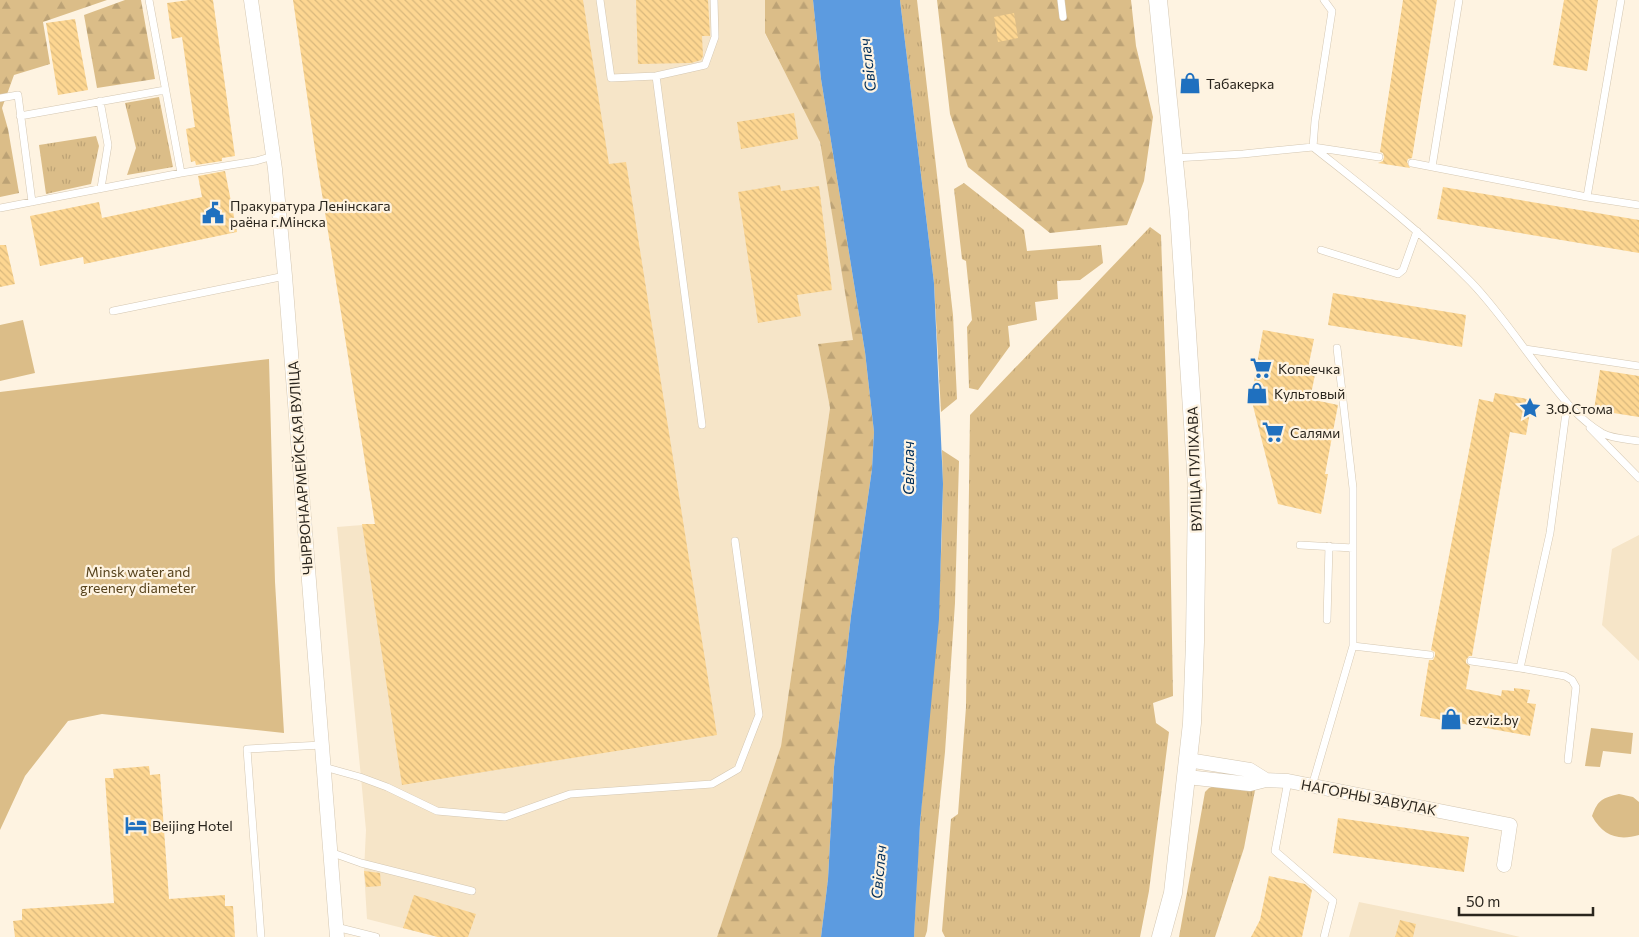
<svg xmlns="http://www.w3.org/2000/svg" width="1639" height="937" font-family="Commissioner,sans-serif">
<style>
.built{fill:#f6e5c8}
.grass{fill:url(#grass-tufts)}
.forest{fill:url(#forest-firs)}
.park{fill:#dbbd88}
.water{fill:#5c9be0}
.building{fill:url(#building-back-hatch)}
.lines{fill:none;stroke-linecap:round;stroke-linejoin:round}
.service-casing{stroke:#d4c7b2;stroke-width:8}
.minor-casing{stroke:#d4c7b2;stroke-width:15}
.tertiary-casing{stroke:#d4c7b2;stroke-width:19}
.service{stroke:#fff;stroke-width:7}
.minor{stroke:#fff;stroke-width:14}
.tertiary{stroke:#fff;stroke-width:18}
.labels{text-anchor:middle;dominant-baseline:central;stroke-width:4.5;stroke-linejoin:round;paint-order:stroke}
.poi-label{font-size:14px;fill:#2a251d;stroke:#fef3e1;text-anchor:start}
.street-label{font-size:14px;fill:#2a251d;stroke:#fef3e1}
.park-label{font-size:14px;fill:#56421c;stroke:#fef3e1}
.water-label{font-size:15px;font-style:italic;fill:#002e59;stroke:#fef3e1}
</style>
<defs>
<pattern id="grass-tufts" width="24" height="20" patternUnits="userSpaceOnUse" patternTransform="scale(1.25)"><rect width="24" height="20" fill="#dbbd88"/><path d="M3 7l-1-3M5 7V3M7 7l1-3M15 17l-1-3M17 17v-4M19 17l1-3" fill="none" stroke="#bca275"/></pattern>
<pattern id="forest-firs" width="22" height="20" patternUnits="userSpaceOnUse" patternTransform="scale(1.25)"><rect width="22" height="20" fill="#dbbd88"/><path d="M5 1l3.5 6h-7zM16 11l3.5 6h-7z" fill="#bca275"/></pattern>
<pattern id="building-back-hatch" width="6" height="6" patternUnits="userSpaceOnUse" patternTransform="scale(1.25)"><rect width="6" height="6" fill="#fdd691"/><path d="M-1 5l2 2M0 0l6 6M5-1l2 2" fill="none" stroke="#d9b87d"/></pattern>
</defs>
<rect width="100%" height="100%" fill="#fef3e1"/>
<!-- built -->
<path class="built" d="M 294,0 L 765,0 L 765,34 L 819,138 L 854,337 L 853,341 L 818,344 L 830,408 L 781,746 L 717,937 L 438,937 L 367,919 L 364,871 L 366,830 L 337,527 L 375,524 Z
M 1639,535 L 1639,661 L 1602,625 L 1612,549 Z
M 1359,902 L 1457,922 L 1520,937 L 1349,937 Z"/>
<!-- grass -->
<path class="grass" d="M 900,0 L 917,0 L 953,315 L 957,399 L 941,412 L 934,283 Z
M 159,97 L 173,167 L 127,175 L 136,148 L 125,103 Z
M 96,136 L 99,146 L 91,184 L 46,194 L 39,145 Z
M 964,183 L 1024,230 L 1027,251 L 1101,245 L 1103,263 L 1080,280 L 1057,281 L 1058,299 L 1035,302 L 1037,320 L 1008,326 L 1010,346 L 978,390 L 969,388 L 967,327 L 972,320 L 966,261 L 962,259 L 954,189 Z
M 1150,227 L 1161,235 L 1169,470 L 1173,696 L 1153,703 L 1156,723 L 1169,732 L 1149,891 L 1140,937 L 945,937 L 942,931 L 951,819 L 958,814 L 966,707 L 970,415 Z
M 942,450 L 959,461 L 955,603 L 945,752 L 927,931 L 925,937 L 914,937 C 916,899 917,861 920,824 C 929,699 946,575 942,450 Z
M 1217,785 L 1255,790 L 1244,848 L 1215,937 L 1179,937 L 1205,792 L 1209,788 Z"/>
<!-- forest -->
<path class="forest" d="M 0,0 L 107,0 L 43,22 L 50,64 L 14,75 L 2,108 L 8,129 L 19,193 L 0,197 Z
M 125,0 L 141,0 L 155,79 L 97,88 L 84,15 Z
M 765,0 L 813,0 L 821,79 L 865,352 L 874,432 L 872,469 L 851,616 L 834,767 L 828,879 L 821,937 L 717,937 L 781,746 L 830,408 L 818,344 L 853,340 L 820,142 L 765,33 Z
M 937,0 L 1131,0 L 1136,46 L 1153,117 L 1144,181 L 1127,225 L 1050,233 L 968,167 L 950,114 Z"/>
<!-- park -->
<path class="park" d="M 23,320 L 35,373 L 0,381 L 0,325 Z
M 269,359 L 275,582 L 284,733 L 102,714 L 68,721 L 25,776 L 0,830 L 0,392 Z
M 1591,728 L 1633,733 L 1631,754 L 1603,751 L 1600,767 L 1585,766 Z
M 1619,794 L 1633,797 L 1639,802 L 1639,835 C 1618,841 1603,836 1592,816 C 1598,800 1602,798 1619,794 Z"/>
<!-- water -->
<path class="water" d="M 813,0 L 900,0 L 934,283 L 943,484 L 939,619 L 920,824 L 914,937 L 821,937 L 828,879 L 834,767 L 851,616 L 872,469 L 874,432 L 865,352 L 821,79 Z"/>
<!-- building -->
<path class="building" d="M 189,0 L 213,0 L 235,156 L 222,158 L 222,161 L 196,165 L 195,161 L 191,162 L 186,129 L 195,127 L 182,37 L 172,39 L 167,3 Z
M 293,0 L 583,0 L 609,164 L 626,162 L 717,735 L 402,785 L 362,524 L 375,524 L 317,163 Z
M 636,0 L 708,0 L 710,36 L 702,36 L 703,56 L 701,60 L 691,63 L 638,64 Z
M 1403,0 L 1437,0 L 1412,158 L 1408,159 L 1407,162 L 1410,168 L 1378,163 L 1383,161 L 1384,157 L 1383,153 L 1380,152 Z
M 1564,0 L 1598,0 L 1587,71 L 1553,65 Z
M 1014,13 L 1018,38 L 998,42 L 994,17 Z
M 75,19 L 88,90 L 58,95 L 46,23 Z
M 794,113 L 798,139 L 741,149 L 737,122 Z
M 225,171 L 237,232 L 84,264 L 83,257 L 40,266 L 30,216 L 99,202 L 102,218 L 202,197 L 198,176 Z
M 780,185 L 781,191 L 819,186 L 832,290 L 797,295 L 801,316 L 758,323 L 738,192 Z
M 1443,187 L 1639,220 L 1639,253 L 1437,219 Z
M 0,245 L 6,245 L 15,284 L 0,287 Z
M 1333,293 L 1466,315 L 1462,347 L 1328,325 Z
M 1263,330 L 1314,339 L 1308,368 L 1316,370 L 1310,399 L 1338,405 L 1325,474 L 1328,474 L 1321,514 L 1278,504 L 1251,398 Z
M 1600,370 L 1639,376 L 1639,417 L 1594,410 Z
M 1495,393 L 1532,400 L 1526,435 L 1510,432 L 1472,656 L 1469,656 L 1466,660 L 1466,663 L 1470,666 L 1466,689 L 1501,696 L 1502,690 L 1514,691 L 1514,688 L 1530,690 L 1527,703 L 1536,704 L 1530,736 L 1420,716 L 1429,660 L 1433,660 L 1435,656 L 1435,652 L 1431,650 L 1479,399 L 1493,402 Z
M 149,766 L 150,775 L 160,774 L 169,899 L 225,895 L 225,906 L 233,906 L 235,937 L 15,937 L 13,921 L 22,920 L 22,909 L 114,903 L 105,778 L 114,778 L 113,769 Z
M 1338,818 L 1469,837 L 1464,872 L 1333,853 Z
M 364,871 L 380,873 L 381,886 L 366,887 Z
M 1269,876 L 1305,884 L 1312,890 L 1302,937 L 1251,937 L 1260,920 Z
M 414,895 L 476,914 L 468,937 L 438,937 L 403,928 Z
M 1400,920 L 1416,924 L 1413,937 L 1395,937 Z"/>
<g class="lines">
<!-- service casing -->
<g class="service-casing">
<path id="service" d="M 149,0 L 181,173
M 600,0 L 611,78 L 656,76
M 1061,0 L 1063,17
M 1324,0 L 1332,11 L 1315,121 L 1313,147 C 1367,190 1422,232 1471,282 C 1496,308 1517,339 1539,368 C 1558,392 1575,417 1602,433 C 1613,439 1627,439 1639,441
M 0,98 L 18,95 L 32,202
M 100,101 L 108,145 L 101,188
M 20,116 L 165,90
M 1175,158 L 1243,154 L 1313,147 L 1379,157
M 1412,163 L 1587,197 L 1621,0
M 1432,167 L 1459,0
M 1587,197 L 1639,205
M 0,208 L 181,173 L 256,161 L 273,156
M 1321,250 L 1398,274 L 1403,270 L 1417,231
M 113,311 L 285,276
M 1525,349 L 1639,366
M 1567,405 L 1550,533 L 1520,668 L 1565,676 L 1572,680 L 1576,687 L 1568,760
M 702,425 L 656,76 L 705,65 L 715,37 L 714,0
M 1590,428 L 1639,478
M 1300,545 L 1353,548
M 1327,620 L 1329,546
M 1353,646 L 1430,655
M 1471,661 L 1520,668
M 324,767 L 360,777 L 387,787 L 437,811 L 505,817 L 570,794 L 712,784 L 738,769 L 759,715 L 735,541
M 1288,781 L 1275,851 L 1333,901 L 1324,937
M 1312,786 L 1353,646 L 1353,488 L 1337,348
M 330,852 L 361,863 L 472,891
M 336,927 L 376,937
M 261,937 L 247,749 L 322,745"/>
</g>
<!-- minor casing -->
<g class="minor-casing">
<path id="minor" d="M 251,0 L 275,169 L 285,276 L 337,937
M 1188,760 L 1250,770 L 1266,780
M 1187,777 L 1250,784 L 1266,780 L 1288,781 L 1510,825 L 1504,865"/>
</g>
<!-- tertiary casing -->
<g class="tertiary-casing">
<path id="tertiary" d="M 1158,0 L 1179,212 L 1197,485 L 1195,642 L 1192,723 L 1173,893 L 1161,937"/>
</g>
<!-- service -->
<use href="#service" class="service"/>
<!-- minor -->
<use href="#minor" class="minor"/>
<!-- tertiary -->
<use href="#tertiary" class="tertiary"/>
</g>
<!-- icons -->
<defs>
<g id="shop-bare" transform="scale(1.725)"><path d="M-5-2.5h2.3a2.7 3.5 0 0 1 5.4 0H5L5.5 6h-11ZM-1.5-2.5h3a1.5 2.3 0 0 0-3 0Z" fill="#1f70bf" stroke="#fef3e1" stroke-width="2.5" paint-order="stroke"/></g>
<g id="civic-bare" transform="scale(1.725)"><path d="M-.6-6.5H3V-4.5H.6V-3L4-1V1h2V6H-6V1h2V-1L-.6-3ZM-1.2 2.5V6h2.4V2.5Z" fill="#1f70bf" stroke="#fef3e1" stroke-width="2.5" paint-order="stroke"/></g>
<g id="supermarket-bare" transform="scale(1.725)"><path d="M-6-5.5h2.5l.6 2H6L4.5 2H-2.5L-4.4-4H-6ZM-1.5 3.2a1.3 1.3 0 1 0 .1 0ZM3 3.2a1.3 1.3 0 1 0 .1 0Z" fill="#1f70bf" stroke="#fef3e1" stroke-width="2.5" paint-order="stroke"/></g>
<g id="sight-bare" transform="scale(1.725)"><path d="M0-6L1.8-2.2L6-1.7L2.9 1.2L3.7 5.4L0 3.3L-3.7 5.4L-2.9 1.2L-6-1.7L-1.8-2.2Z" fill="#1f70bf" stroke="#fef3e1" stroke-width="2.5" paint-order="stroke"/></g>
<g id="hotel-bare" transform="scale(1.725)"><path d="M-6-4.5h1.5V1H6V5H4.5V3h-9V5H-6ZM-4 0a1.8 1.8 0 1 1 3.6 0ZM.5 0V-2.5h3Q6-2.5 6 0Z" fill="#1f70bf" stroke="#fef3e1" stroke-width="2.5" paint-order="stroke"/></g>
</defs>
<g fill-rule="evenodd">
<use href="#shop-bare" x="1190" y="83"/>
<use href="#civic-bare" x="213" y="213"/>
<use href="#supermarket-bare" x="1261" y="368"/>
<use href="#shop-bare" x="1257" y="393"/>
<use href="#sight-bare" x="1530" y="408"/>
<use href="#supermarket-bare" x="1273" y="432"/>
<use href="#shop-bare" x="1451" y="719"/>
<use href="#hotel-bare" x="136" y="825"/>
</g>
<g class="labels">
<!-- poi labels -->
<g class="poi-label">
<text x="1206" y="83">Табакерка</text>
<text x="230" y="205">Пракуратура Ленінскага<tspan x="230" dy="16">раёна г.Мінска</tspan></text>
<text x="1278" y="368">Копеечка</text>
<text x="1274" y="393">Культовый</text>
<text x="1546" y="408">З.Ф.Стома</text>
<text x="1290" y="432">Салями</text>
<text x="1468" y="719">ezviz.by</text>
<text x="152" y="825">Beijing Hotel</text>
</g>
<!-- street labels -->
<g class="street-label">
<text transform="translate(300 468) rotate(-94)">ЧЫРВОНААРМЕЙСКАЯ ВУЛІЦА</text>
<text transform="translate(1194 469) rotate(-92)">ВУЛІЦА ПУЛІХАВА</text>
<text transform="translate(1369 797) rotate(11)">НАГОРНЫ ЗАВУЛАК</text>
</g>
<!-- park labels -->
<g class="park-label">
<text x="138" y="571">Minsk water and<tspan x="138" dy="16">greenery diameter</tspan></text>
</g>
<!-- water labels -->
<g class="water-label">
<text transform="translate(867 65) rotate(-97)">Свіслач</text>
<text transform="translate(908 468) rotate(-90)">Свіслач</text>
<text transform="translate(878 872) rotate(-85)">Свіслач</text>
</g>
</g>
<!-- scale -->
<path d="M1459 907v8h134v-8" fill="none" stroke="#2a251d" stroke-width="2.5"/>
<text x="1466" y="907" font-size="15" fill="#2a251d" stroke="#fef3e1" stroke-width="4" paint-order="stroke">50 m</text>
</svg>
